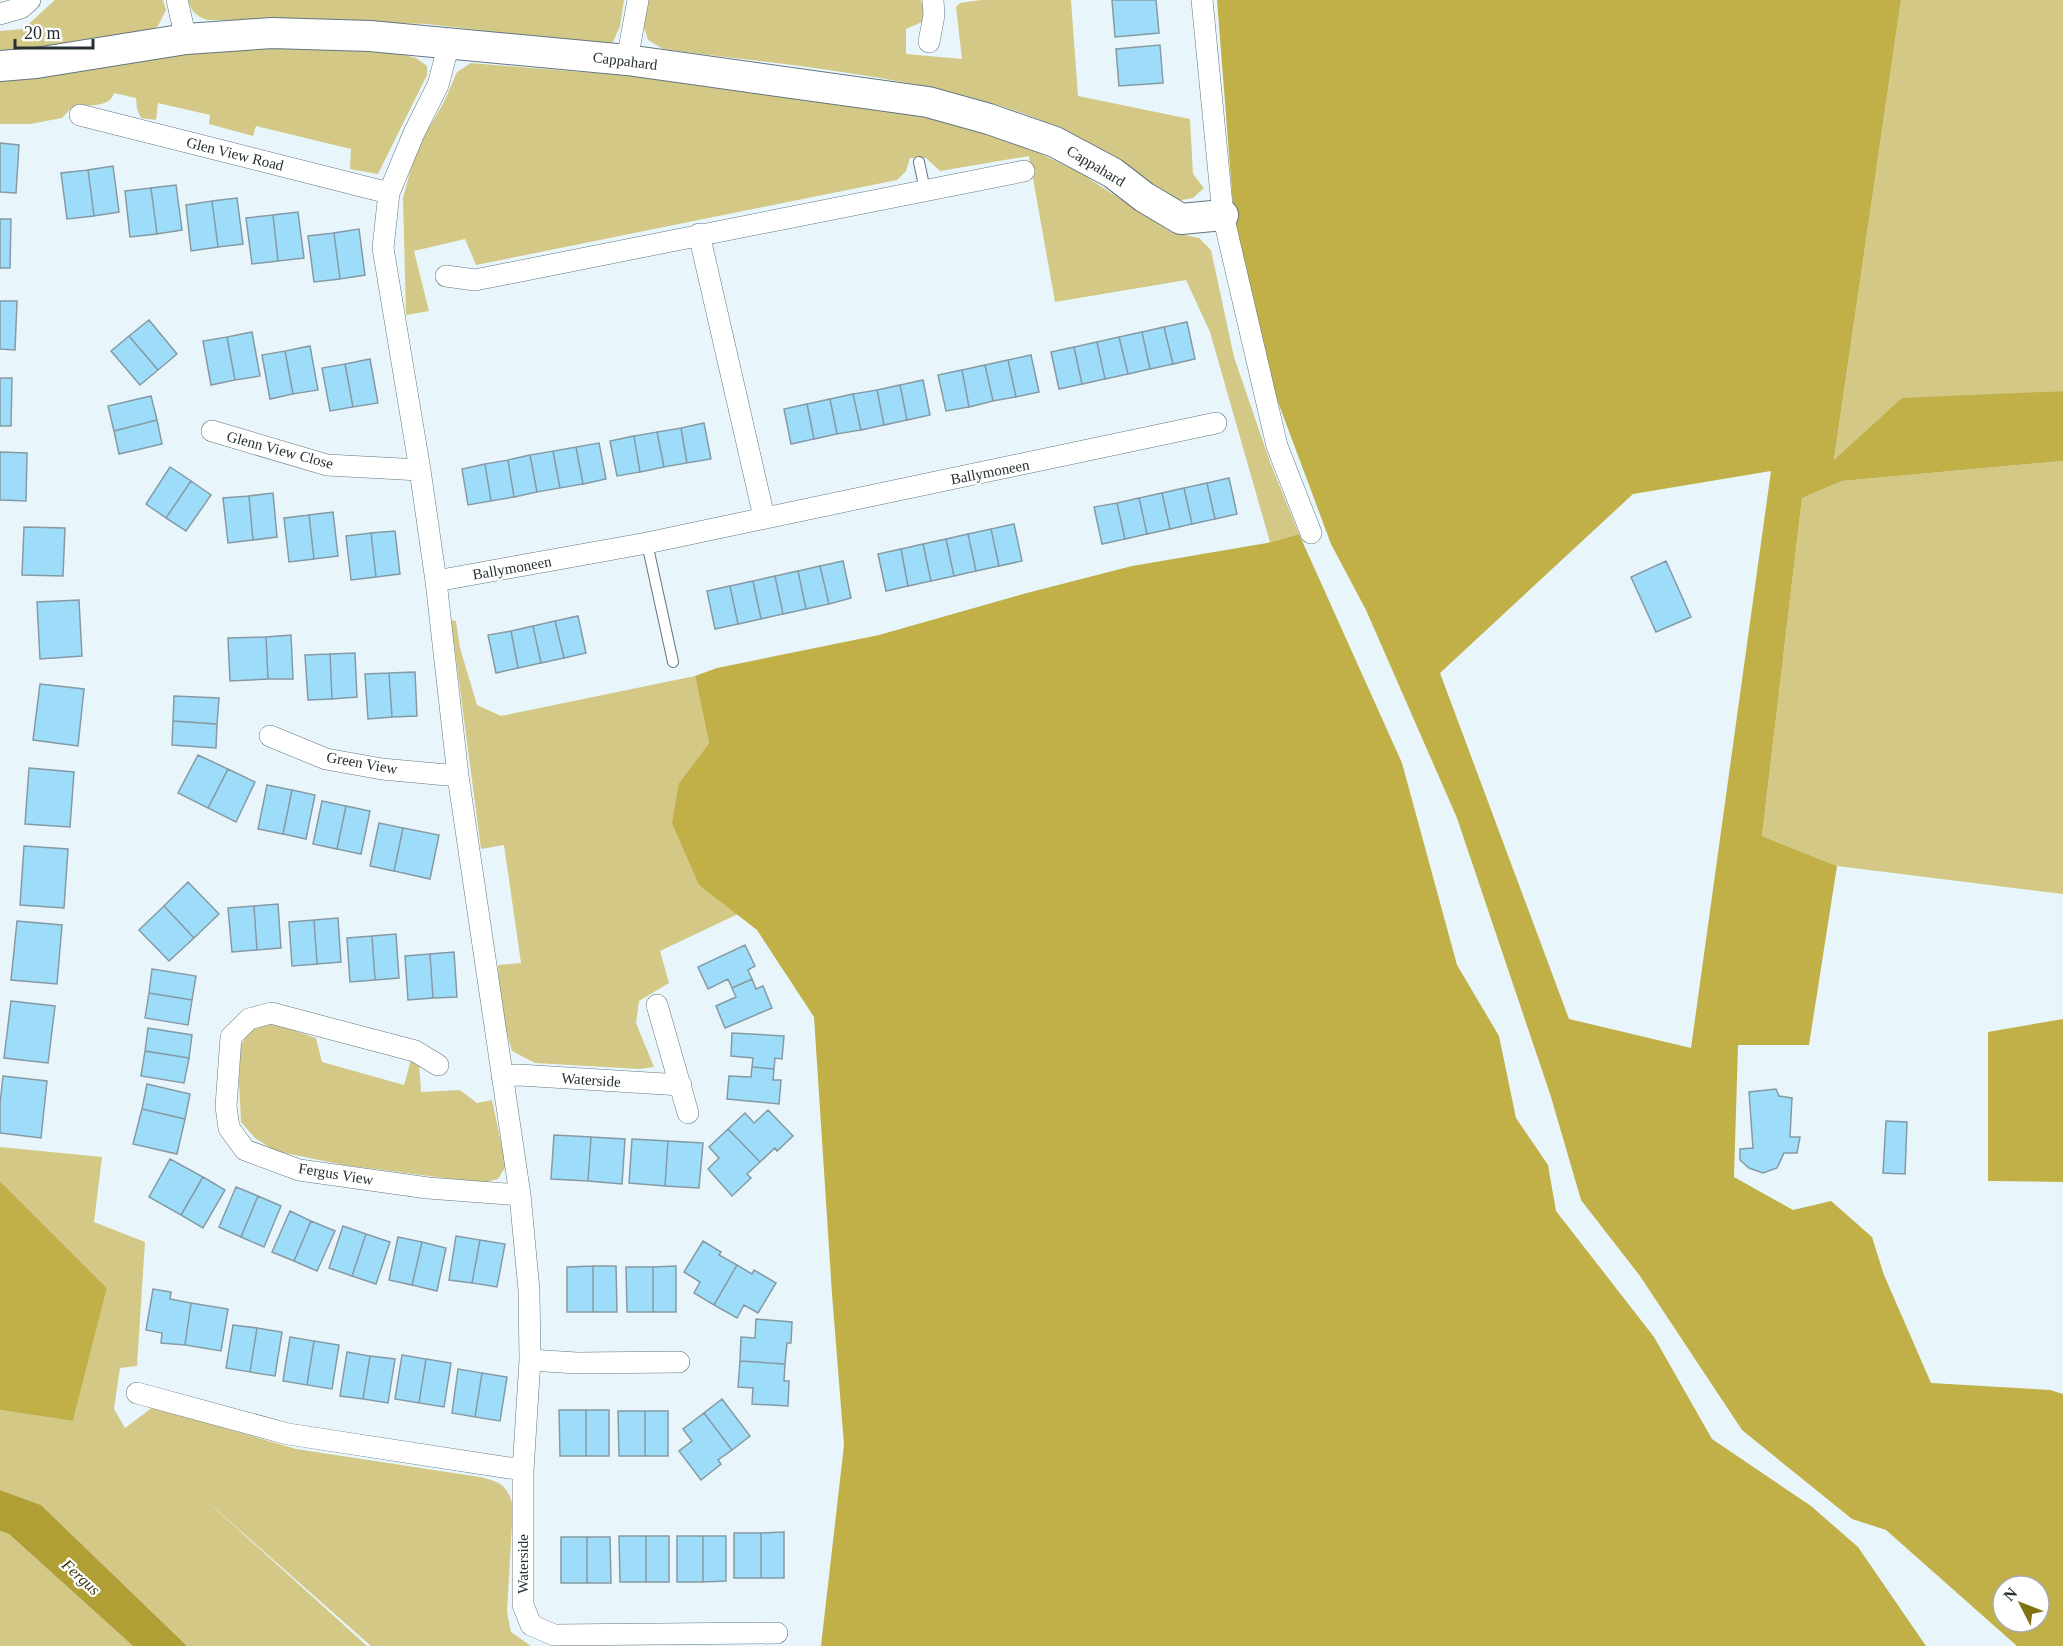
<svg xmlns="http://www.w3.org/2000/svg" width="2063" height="1646" font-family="'Times New Roman',serif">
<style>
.green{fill:#d3c886}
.forest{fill:#c0b047;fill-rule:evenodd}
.water{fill:#b09f34}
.building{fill:#9eddfa;stroke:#859aa4;stroke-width:1.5}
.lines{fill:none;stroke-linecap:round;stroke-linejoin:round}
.service-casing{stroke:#627680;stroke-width:12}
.minor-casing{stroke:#627680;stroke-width:22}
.secondary-casing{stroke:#627680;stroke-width:32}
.service{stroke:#fff;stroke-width:10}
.minor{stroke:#fff;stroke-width:21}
.secondary{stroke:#fff;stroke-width:30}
.labels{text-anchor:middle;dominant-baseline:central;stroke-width:4.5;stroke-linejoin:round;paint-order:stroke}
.street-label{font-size:15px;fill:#273034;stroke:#fff}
.water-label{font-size:16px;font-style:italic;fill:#3b3406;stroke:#fff}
</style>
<rect width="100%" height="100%" fill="#e8f6fc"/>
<!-- green -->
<path class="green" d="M 55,0 L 163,0 L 166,10 L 158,26 L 146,33 L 0,54 L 0,31 L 23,29 Z
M 188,0 L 624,0 L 620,26 L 613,42 L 597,44 L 427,24 L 307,20 L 207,20 C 196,16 191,11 188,0 Z
M 648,0 L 921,0 L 924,12 L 922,22 L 906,29 L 906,54 L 962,59 L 956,7 L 960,3 L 981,0 L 1071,0 L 1078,96 L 1190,119 L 1193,174 L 1204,188 L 1193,198 L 1176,201 C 1127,168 1078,133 1022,113 C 909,74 781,65 663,49 L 648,40 L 643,24 Z
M 1901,0 L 2063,0 L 2063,391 L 1902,399 L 1834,461 Z
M 269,48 L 394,52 L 416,58 L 427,66 L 427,75 L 378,174 L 350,169 L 351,149 L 256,126 L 253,136 L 209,124 L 210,115 L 158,103 L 156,120 L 141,118 L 137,109 L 136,98 L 114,93 C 110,108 87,105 73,106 L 62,118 L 30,124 L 0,124 L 0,82 L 199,50 Z
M 471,63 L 694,81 L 889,110 L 968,125 L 1024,146 L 1079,172 L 1171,232 L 1199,238 L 1211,250 L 1234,357 L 1270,462 L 1299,534 L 1270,542 L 1210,332 L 1186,280 L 1055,302 L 1029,156 L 940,171 L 926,158 L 910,158 L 906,171 L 897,180 L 476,265 L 465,239 L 414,251 L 429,311 L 406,315 L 403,198 L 416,150 L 444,102 L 457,72 Z
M 2063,461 L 2063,894 L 1837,866 L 1762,836 L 1802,498 L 1842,481 Z
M 451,620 L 456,621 L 460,648 L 477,705 L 501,716 L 695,676 L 709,743 L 679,783 L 699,885 L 738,914 L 660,951 L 669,983 L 639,1001 L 636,1023 L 654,1067 L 639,1069 L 535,1063 L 512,1051 L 502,1016 L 498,965 L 521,963 L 504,845 L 481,849 Z
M 272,1023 L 316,1038 L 322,1062 L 404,1085 L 411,1060 L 419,1062 L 421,1092 L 460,1090 L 477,1103 L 492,1100 L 506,1166 L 498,1179 L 482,1183 L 344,1165 L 275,1151 L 255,1138 L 241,1122 L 239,1082 L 241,1045 L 250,1031 Z
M 0,1147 L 102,1157 L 94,1222 L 145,1242 L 137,1366 L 120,1368 L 114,1409 L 125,1428 L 153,1407 L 296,1449 L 480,1477 C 500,1482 507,1484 513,1506 L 507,1612 L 511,1632 L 531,1646 L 371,1646 L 200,1495 L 367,1646 L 187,1646 L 41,1505 L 0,1490 L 0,1410 L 73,1421 L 107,1288 L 0,1181 Z
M 0,1531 L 9,1534 L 133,1646 L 0,1646 Z"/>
<!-- forest -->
<path class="forest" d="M 1217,0 L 1901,0 L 1834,460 L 1902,398 L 2063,391 L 2063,461 L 1842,481 L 1802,498 L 1762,836 L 1837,866 L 1809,1045 L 1738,1045 L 1734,1177 L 1793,1210 L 1831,1201 L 1872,1237 L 1884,1275 L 1931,1383 L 2050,1390 L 2063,1394 L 2063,1646 L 2017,1646 L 1886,1530 L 1852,1519 L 1742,1430 L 1640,1276 L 1581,1200 L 1551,1097 L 1457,818 L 1366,610 L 1331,544 L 1256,343 L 1238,269 ZM 1771,471 L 1691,1048 L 1569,1019 L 1440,673 L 1633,494 ZM 2003,1586 L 2039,1586 L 2039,1622 L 2003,1622 Z
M 1299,534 L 1402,763 L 1457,965 L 1499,1036 L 1516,1118 L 1548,1165 L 1556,1211 L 1654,1337 L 1712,1439 L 1811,1506 L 1858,1547 L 1926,1646 L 821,1646 L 844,1445 L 832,1294 L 814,1017 L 757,930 L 699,885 L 672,823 L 679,783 L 709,743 L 695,676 L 717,668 L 879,635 L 1023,594 L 1132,566 L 1267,543 Z
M 2063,1019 L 2063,1182 L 1988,1181 L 1988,1032 Z
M 0,1181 L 107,1288 L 73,1421 L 0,1410 Z"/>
<!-- water -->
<path class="water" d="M 0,1490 L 41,1505 L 187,1646 L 133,1646 L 9,1534 L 0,1531 Z"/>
<!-- building -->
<path class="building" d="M 1112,0 L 1156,0 L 1159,33 L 1115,37 Z
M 1160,45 L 1163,83 L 1119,86 L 1116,49 Z
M 0,143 L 19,145 L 16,193 L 0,192 Z
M 113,166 L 119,212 L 94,216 L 88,170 Z
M 88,170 L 94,216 L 67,219 L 61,173 Z
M 176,185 L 182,230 L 157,234 L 151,188 Z
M 151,188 L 157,234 L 130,237 L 125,191 Z
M 237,198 L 243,244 L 218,247 L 212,201 Z
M 212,201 L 218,247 L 191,251 L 186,205 Z
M 298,212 L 304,258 L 278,261 L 273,215 Z
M 273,215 L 278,261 L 252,264 L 246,218 Z
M 0,219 L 11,219 L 10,268 L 0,268 Z
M 359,229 L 365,275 L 340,279 L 334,233 Z
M 334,233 L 340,279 L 314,282 L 308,236 Z
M 0,301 L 17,301 L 15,350 L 0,349 Z
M 149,320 L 177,354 L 158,370 L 129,336 Z
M 1187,322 L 1195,359 L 1173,364 L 1164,327 Z
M 1164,327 L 1173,364 L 1150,369 L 1142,332 Z
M 252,332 L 260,376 L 235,380 L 227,337 Z
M 1142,332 L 1150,369 L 1128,374 L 1119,337 Z
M 129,336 L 158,370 L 140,385 L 111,351 Z
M 227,337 L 235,380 L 211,385 L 203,341 Z
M 1119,337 L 1128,374 L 1105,379 L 1097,342 Z
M 1097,342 L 1105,379 L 1082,384 L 1074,347 Z
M 310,346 L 318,390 L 293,394 L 285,351 Z
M 1074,347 L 1082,384 L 1059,389 L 1051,352 Z
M 285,351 L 293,394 L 270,399 L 262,355 Z
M 1031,355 L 1039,392 L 1016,397 L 1008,360 Z
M 370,359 L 378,403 L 353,407 L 345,364 Z
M 1008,360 L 1016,397 L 993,401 L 985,365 Z
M 345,364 L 353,407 L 330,411 L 322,368 Z
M 985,365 L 993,401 L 969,407 L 962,370 Z
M 962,370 L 969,407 L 946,411 L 938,375 Z
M 0,378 L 12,378 L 11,426 L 0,426 Z
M 923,380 L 930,415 L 907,420 L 900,385 Z
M 900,385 L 907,420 L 884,425 L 877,390 Z
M 877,390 L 884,425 L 861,430 L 853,394 Z
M 853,394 L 861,430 L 837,434 L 830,399 Z
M 151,396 L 157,420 L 114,431 L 108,406 Z
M 830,399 L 837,434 L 814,439 L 807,404 Z
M 807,404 L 814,439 L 791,444 L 784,409 Z
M 157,420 L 162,444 L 119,454 L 114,431 Z
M 704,423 L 711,459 L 687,463 L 681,428 Z
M 681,428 L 687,463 L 664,467 L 657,432 Z
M 657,432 L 664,467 L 640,472 L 634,436 Z
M 634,436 L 640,472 L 617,476 L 610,441 Z
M 599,443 L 606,479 L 583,484 L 576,447 Z
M 576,447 L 583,484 L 560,488 L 553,451 Z
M 553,451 L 560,488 L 537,492 L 530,455 Z
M 0,452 L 27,453 L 26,501 L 0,500 Z
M 530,455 L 537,492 L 514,497 L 508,460 Z
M 508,460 L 514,497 L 491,501 L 485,464 Z
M 485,464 L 491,501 L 468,505 L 462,469 Z
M 170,467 L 191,481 L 166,518 L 146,504 Z
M 1229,478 L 1237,514 L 1215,519 L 1207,483 Z
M 191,481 L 211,495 L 186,531 L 166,518 Z
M 1207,483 L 1215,519 L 1192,524 L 1184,488 Z
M 1184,488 L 1192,524 L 1170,529 L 1162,493 Z
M 273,493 L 277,537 L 253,540 L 249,496 Z
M 1162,493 L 1170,529 L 1147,534 L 1139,498 Z
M 249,496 L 253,540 L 228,543 L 223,498 Z
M 1139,498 L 1147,534 L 1125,539 L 1117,503 Z
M 1117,503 L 1125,539 L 1102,544 L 1094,507 Z
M 333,512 L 338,556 L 314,559 L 309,515 Z
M 309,515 L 314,559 L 289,562 L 284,518 Z
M 1014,524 L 1022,561 L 999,566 L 991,529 Z
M 24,527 L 65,528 L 63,576 L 22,575 Z
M 991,529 L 999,566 L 976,571 L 968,534 Z
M 395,531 L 400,574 L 376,577 L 371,533 Z
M 371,533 L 376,577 L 351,580 L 346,536 Z
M 968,534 L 976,571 L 954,576 L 946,539 Z
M 946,539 L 954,576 L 931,581 L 923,544 Z
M 923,544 L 931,581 L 908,586 L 901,549 Z
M 901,549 L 908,586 L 886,591 L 878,554 Z
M 843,561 L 851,598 L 829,604 L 820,566 Z
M 1666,561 L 1691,617 L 1656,632 L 1631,577 Z
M 820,566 L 829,604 L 806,609 L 798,571 Z
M 798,571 L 806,609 L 783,614 L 775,576 Z
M 775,576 L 783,614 L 761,619 L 753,581 Z
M 753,581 L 761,619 L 738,624 L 730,586 Z
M 730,586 L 738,624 L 715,629 L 707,591 Z
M 79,600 L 82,656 L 40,659 L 37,602 Z
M 578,616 L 586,653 L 564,658 L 555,621 Z
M 555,621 L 564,658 L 541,663 L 533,626 Z
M 533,626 L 541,663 L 518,668 L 511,631 Z
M 511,631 L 518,668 L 496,673 L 488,635 Z
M 291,635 L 293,679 L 268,679 L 266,637 Z
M 266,637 L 268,679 L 230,681 L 228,638 Z
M 355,653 L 357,697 L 332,699 L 330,654 Z
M 330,654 L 332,699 L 308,700 L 305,655 Z
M 415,672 L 417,716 L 392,717 L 389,673 Z
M 389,673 L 392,717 L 368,719 L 365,674 Z
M 40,684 L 84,689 L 78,746 L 33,740 Z
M 174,696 L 219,698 L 217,724 L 173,721 Z
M 173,721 L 217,724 L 216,748 L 172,745 Z
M 198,755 L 228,769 L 208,808 L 178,793 Z
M 29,768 L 74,772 L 70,827 L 25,824 Z
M 228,769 L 255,782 L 236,822 L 208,808 Z
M 267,785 L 292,790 L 283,834 L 258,829 Z
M 292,790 L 315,795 L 306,839 L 283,834 Z
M 322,801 L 346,806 L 337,849 L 313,844 Z
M 346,806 L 370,811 L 361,854 L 337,849 Z
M 379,823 L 403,828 L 394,871 L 370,866 Z
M 403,828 L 439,835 L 430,879 L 394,871 Z
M 24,846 L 68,849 L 64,908 L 20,905 Z
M 188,882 L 219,914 L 194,938 L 164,906 Z
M 278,904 L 281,948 L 257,950 L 254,906 Z
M 164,906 L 194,938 L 169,961 L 139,930 Z
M 254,906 L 257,950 L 232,952 L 228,908 Z
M 338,918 L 341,962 L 317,964 L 314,920 Z
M 314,920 L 317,964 L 292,966 L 289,922 Z
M 17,921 L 62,925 L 57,984 L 11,980 Z
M 396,934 L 399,978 L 375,980 L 372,936 Z
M 372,936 L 375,980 L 350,982 L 347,938 Z
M 745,945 L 755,966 L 748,970 L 752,979 L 732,988 L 728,979 L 708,989 L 698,967 Z
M 454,952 L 457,997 L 433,998 L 430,954 Z
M 430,954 L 433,998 L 408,1000 L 405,956 Z
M 152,969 L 196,976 L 192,1000 L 149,993 Z
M 752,979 L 756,989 L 763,986 L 772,1008 L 725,1028 L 716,1006 L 736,997 L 732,988 Z
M 149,993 L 192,1000 L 188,1025 L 145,1018 Z
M 11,1001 L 55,1006 L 48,1063 L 4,1058 Z
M 148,1028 L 192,1035 L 189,1058 L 145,1051 Z
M 732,1033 L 784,1036 L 782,1059 L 775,1058 L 774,1069 L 752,1067 L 753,1058 L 731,1056 Z
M 145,1051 L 189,1058 L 184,1083 L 141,1076 Z
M 752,1067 L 774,1069 L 773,1080 L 781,1080 L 779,1104 L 727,1099 L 729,1076 L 751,1077 Z
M 3,1076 L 47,1081 L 41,1138 L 0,1133 L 0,1104 Z
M 147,1084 L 190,1094 L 185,1119 L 142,1109 Z
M 1776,1089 L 1779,1096 L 1792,1098 L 1790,1137 L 1800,1137 L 1797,1153 L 1784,1153 L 1777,1168 L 1763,1173 L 1749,1168 L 1740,1160 L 1740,1149 L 1753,1148 L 1749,1092 Z
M 142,1109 L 185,1119 L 177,1154 L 133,1144 Z
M 768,1110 L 793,1136 L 777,1151 L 775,1148 L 760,1162 L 728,1129 L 745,1113 L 754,1123 Z
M 1886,1121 L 1907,1122 L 1905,1174 L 1883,1173 Z
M 728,1129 L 760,1162 L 747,1174 L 751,1178 L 732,1196 L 708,1169 L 719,1158 L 709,1147 Z
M 554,1135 L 591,1137 L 588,1181 L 551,1179 Z
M 591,1137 L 625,1139 L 622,1184 L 588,1181 Z
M 632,1139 L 668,1141 L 665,1186 L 629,1183 Z
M 668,1141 L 703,1143 L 699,1188 L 665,1186 Z
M 170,1159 L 203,1177 L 181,1215 L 149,1197 Z
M 203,1177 L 225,1190 L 203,1228 L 181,1215 Z
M 236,1187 L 258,1196 L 241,1237 L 219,1227 Z
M 258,1196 L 281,1206 L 264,1247 L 241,1237 Z
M 290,1211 L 311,1221 L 294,1261 L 272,1252 Z
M 311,1221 L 335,1231 L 317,1271 L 294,1261 Z
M 343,1226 L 366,1234 L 352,1276 L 329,1268 Z
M 366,1234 L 390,1242 L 376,1284 L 352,1276 Z
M 456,1236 L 480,1240 L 472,1283 L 449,1280 Z
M 398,1237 L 422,1242 L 412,1285 L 389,1280 Z
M 480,1240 L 505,1244 L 497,1287 L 472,1283 Z
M 703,1241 L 721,1252 L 719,1255 L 737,1265 L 714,1305 L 694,1293 L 700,1282 L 684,1272 Z
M 422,1242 L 446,1248 L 437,1291 L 412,1285 Z
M 737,1265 L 752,1274 L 754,1270 L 776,1283 L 758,1313 L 744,1305 L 737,1318 L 714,1305 Z
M 593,1266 L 593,1312 L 567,1312 L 567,1267 Z
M 593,1266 L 616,1266 L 617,1312 L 593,1312 Z
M 676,1266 L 676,1312 L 653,1312 L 653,1267 Z
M 626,1267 L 653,1267 L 653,1312 L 627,1312 Z
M 153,1289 L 171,1292 L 170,1299 L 191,1303 L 185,1345 L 161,1343 L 162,1333 L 146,1330 Z
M 191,1303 L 228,1309 L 221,1351 L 185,1345 Z
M 756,1319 L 792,1322 L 791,1343 L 787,1343 L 785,1364 L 740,1361 L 741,1337 L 755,1338 Z
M 233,1325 L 257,1328 L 250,1372 L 226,1368 Z
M 257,1328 L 282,1332 L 275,1376 L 250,1372 Z
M 290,1337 L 314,1341 L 307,1385 L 283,1381 Z
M 314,1341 L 339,1345 L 332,1389 L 307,1385 Z
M 347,1352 L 370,1356 L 363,1399 L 340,1396 Z
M 402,1355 L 426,1359 L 419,1403 L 395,1399 Z
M 370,1356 L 395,1359 L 388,1403 L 363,1399 Z
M 426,1359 L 451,1363 L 444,1407 L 419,1403 Z
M 740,1361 L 785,1364 L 784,1381 L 789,1381 L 788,1406 L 752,1404 L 753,1388 L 738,1387 Z
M 458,1369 L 482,1373 L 475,1417 L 452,1413 Z
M 482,1373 L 507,1377 L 500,1421 L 475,1417 Z
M 722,1399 L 750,1436 L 732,1450 L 704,1413 Z
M 559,1410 L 586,1410 L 586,1456 L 560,1456 Z
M 586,1410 L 609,1410 L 609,1456 L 586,1456 Z
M 618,1411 L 645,1411 L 645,1456 L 619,1456 Z
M 645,1411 L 668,1411 L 668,1456 L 645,1456 Z
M 704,1413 L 732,1450 L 718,1460 L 721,1464 L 701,1480 L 679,1451 L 692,1441 L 683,1429 Z
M 784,1532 L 784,1578 L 761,1578 L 761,1533 Z
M 734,1533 L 761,1533 L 761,1578 L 734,1578 Z
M 619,1536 L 646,1536 L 646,1582 L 620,1582 Z
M 646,1536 L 669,1536 L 669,1582 L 646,1582 Z
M 677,1536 L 703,1536 L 703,1582 L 677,1582 Z
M 703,1536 L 726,1536 L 726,1581 L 703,1582 Z
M 561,1537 L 587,1537 L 587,1583 L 561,1583 Z
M 587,1537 L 610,1537 L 611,1583 L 587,1583 Z"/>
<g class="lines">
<!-- service casing -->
<g class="service-casing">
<path id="service" d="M 919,162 L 925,190
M 647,543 L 673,662"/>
</g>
<!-- minor casing -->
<g class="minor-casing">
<path id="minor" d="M 177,0 L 186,39
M 1202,0 L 1223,215 L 1277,446 L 1311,533
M 0,14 L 21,8 L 30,0
M 929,42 L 934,15 L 933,0
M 449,44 L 438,85 L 414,133 L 389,193 L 383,248 L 420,470 L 436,581 L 458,776 L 520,1195 L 529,1290 L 530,1360 L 523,1470 L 523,1605 L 531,1625 L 554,1635 L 777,1633
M 627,60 L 638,0
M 80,115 L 389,193
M 699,234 L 764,517
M 446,276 L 475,280 L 1024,171
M 212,431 L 327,465 L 420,470
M 436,581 L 647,543 L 1216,423
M 270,736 L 326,759 L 382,769 L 458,776
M 657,1005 L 688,1113
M 438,1065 L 415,1051 L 271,1013 L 249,1019 L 231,1037 L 226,1106 L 229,1128 L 245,1150 L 299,1170 L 428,1188 L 520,1195
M 502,1076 L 519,1075 L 681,1085
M 530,1360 L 577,1363 L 679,1362
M 137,1393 L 288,1434 L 523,1470"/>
</g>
<!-- secondary casing -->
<g class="secondary-casing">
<path id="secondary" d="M 0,66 L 36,63 L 186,39 L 272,33 L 370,36 L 627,60 L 928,102 L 989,119 L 1055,142 L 1113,173 L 1144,197 L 1181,219 L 1223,215"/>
</g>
<!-- service -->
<use href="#service" class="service"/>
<!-- minor -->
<use href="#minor" class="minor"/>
<!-- secondary -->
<use href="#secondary" class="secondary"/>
</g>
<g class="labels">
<!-- street labels -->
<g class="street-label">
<text transform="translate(625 61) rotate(7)">Cappahard</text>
<text transform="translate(235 154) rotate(14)">Glen View Road</text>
<text transform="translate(1096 166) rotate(31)">Cappahard</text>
<text transform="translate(280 450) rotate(15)">Glenn View Close</text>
<text transform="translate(990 472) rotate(-11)">Ballymoneen</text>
<text transform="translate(512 568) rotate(-10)">Ballymoneen</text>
<text transform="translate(362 763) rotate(10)">Green View</text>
<text transform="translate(591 1080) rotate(4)">Waterside</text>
<text transform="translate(336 1174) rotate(9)">Fergus View</text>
<text transform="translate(523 1564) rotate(-90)">Waterside</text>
</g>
<!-- water labels -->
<g class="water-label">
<text transform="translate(81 1577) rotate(42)">Fergus</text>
</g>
</g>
<!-- north arrow -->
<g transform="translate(2021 1604) rotate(312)"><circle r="28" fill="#ffffff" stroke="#a9acae" stroke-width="1.5"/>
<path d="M0-4.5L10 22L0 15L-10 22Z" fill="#807213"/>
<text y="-9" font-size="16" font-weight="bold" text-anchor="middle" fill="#273034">N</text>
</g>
<!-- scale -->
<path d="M15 39v9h78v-9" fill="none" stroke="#273034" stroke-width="3"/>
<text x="24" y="39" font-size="18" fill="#273034" stroke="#ffffff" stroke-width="4.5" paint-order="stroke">20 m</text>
</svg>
